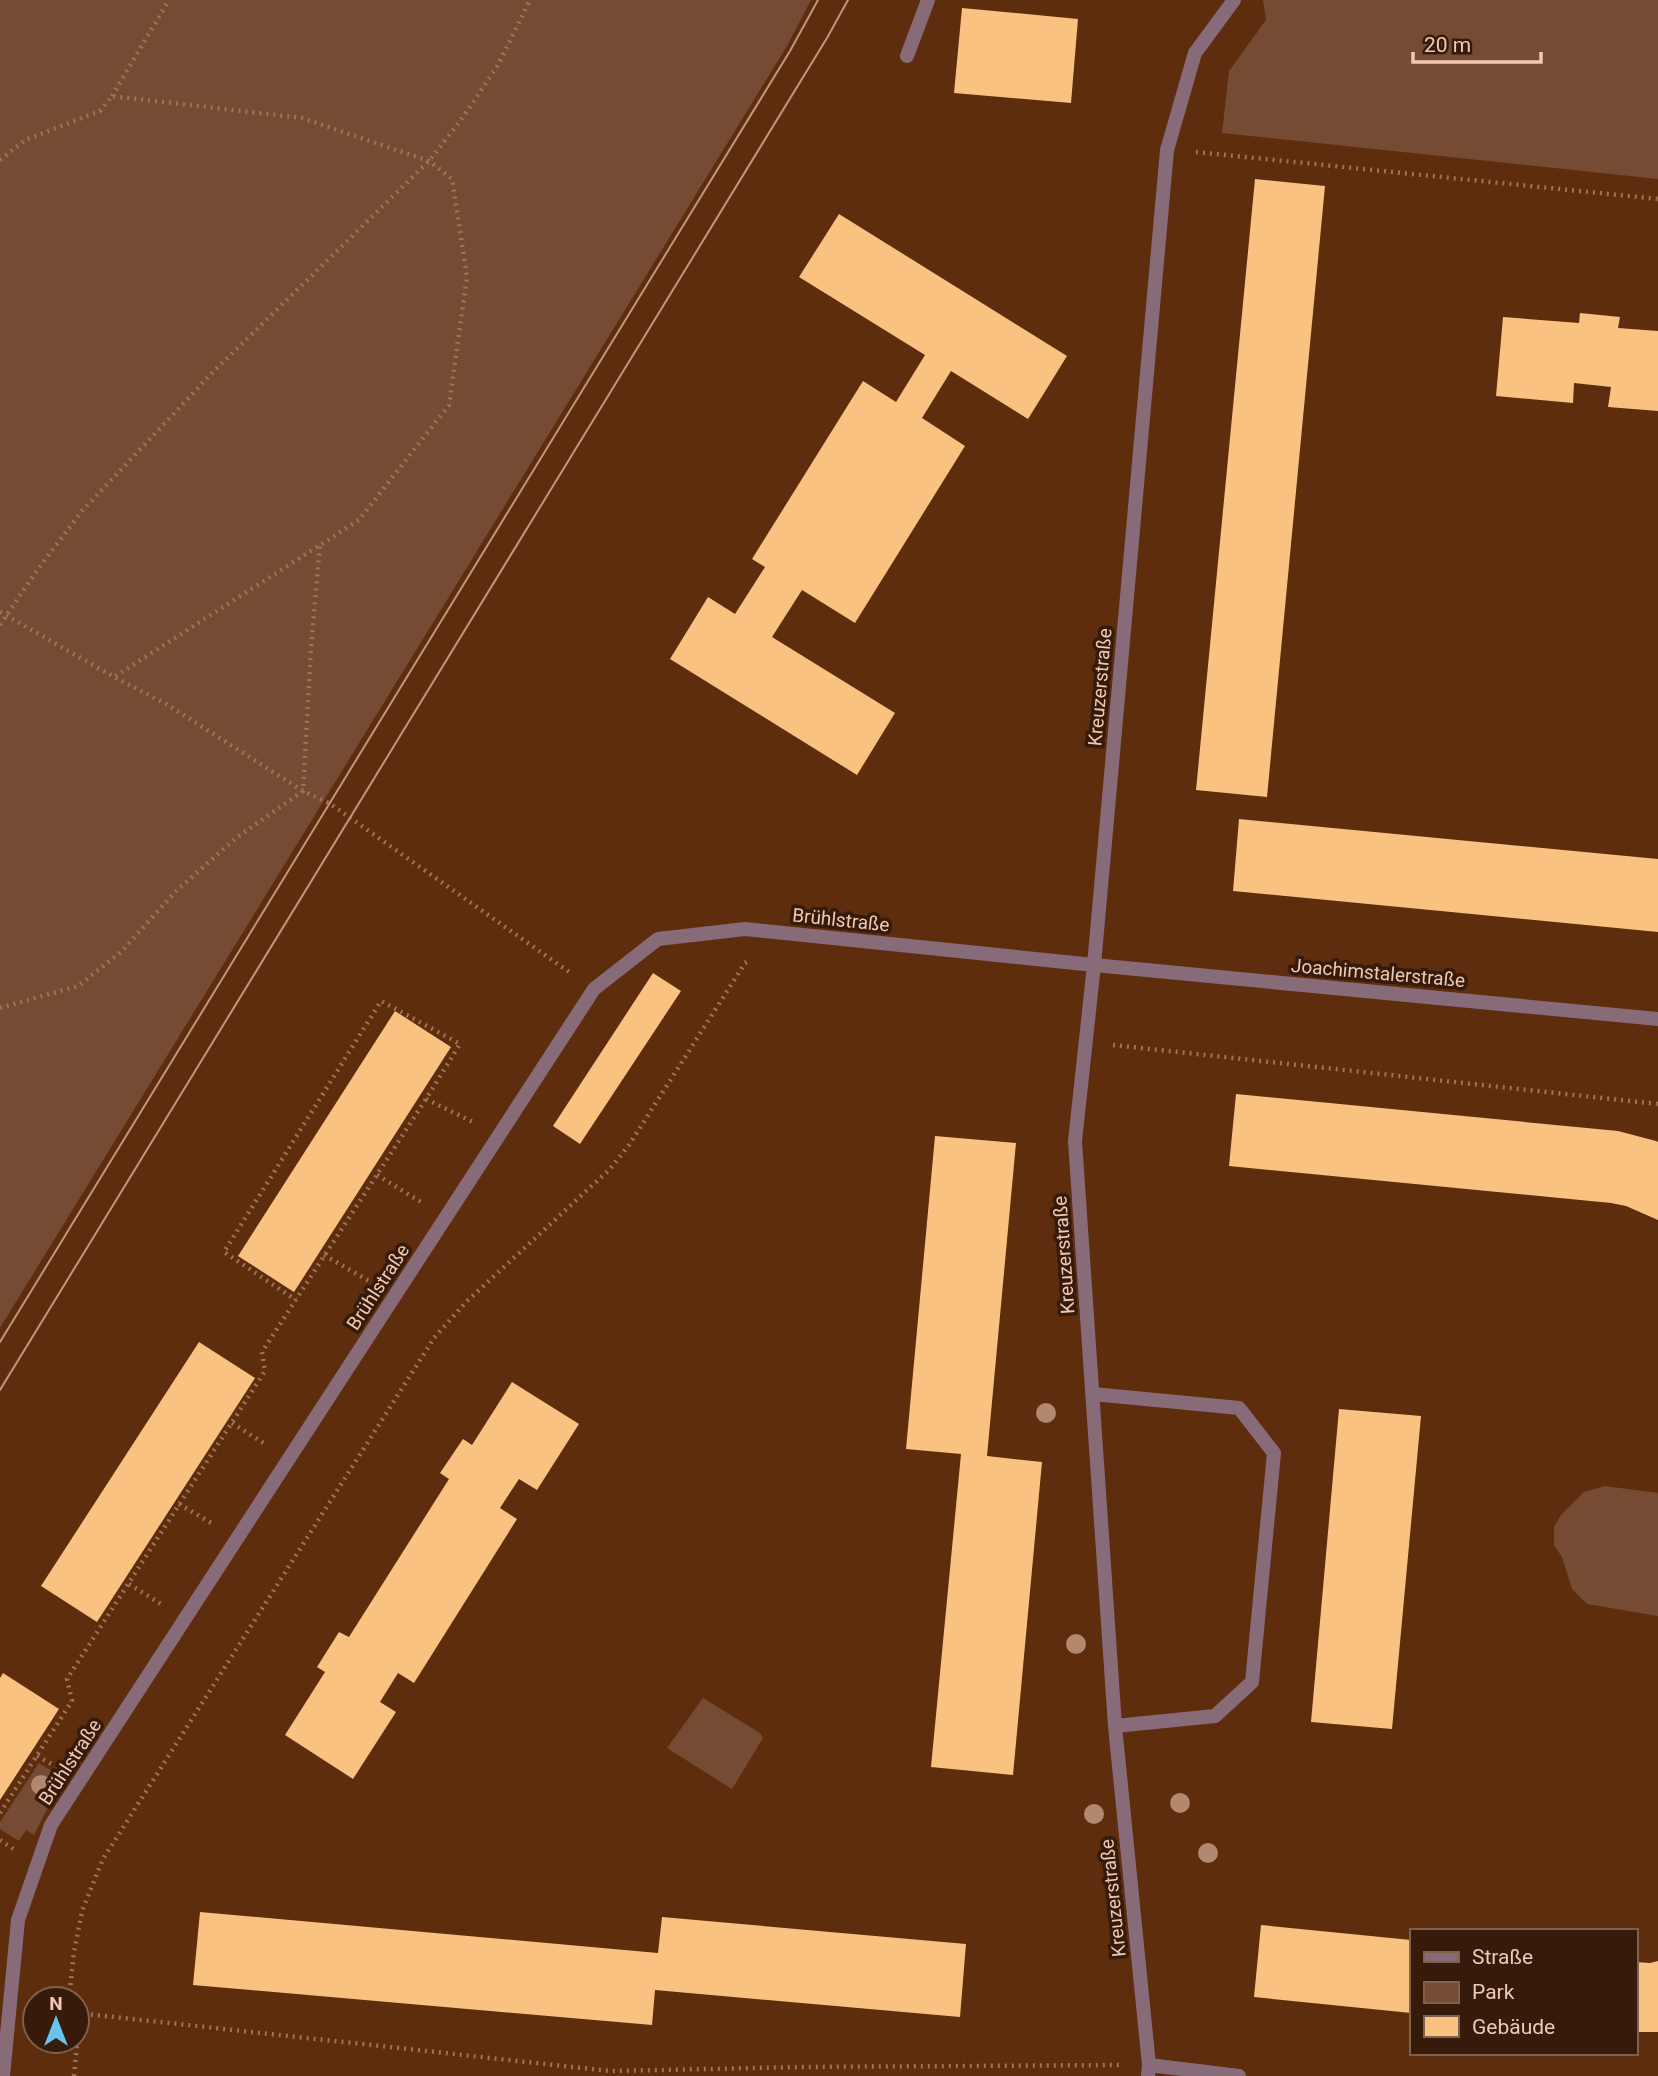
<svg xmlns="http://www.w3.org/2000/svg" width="1658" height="2076" font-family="Roboto,sans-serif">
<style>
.green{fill:#764b34}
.building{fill:#fac281}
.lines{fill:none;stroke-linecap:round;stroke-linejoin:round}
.path{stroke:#9f7358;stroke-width:4.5;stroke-dasharray:2 5;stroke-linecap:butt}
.service{stroke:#886b78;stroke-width:14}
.minor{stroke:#886b78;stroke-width:14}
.tram{stroke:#c0967e;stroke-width:2}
.tree{fill:#b2886f}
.labels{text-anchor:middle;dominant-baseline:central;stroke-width:7;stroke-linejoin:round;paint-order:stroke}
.street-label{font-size:19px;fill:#f0c9b5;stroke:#361b0a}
</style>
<rect width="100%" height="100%" fill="#5d2d0d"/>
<!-- green -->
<path class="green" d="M 0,0 L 811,0 L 787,46 L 0,1328 Z
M 1263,0 L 1658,0 L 1658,179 L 1222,133 L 1229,71 L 1266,20 Z
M 1605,1486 L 1658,1493 L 1658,1616 L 1587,1604 L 1572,1589 L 1562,1557 L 1554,1545 L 1554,1527 L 1561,1515 L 1584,1492 Z
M 703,1698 L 760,1733 L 763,1738 L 732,1789 L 667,1748 Z
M 39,1763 L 63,1778 L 34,1835 L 26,1830 L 19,1841 L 0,1829 L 0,1822 Z"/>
<!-- building -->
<path class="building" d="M 962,8 L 1078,19 L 1071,103 L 954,93 Z
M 1255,179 L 1325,186 L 1267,797 L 1196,790 Z
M 839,214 L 1067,356 L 1028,419 L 951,371 L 922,418 L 965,446 L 855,623 L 802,590 L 772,637 L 895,713 L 857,775 L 670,659 L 708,597 L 735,614 L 765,567 L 752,559 L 863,381 L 896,402 L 925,355 L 799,277 Z
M 1580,313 L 1620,317 L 1618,328 L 1658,331 L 1658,411 L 1608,407 L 1611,387 L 1574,383 L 1573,403 L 1496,396 L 1503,317 L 1579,323 Z
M 1239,819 L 1658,859 L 1658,932 L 1233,891 Z
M 653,973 L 681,991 L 580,1144 L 553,1126 Z
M 395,1011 L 451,1047 L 294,1292 L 238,1256 Z
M 1236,1094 L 1618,1131 L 1656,1141 L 1658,1142 L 1658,1220 L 1626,1206 L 1611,1203 L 1229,1166 Z
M 935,1136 L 1016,1143 L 987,1456 L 1042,1462 L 1013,1775 L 931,1767 L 961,1454 L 906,1449 Z
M 199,1342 L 255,1378 L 97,1622 L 41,1586 Z
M 512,1382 L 579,1424 L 537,1490 L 519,1479 L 500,1508 L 517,1519 L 414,1683 L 398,1673 L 380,1702 L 396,1712 L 353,1779 L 285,1735 L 325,1672 L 317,1667 L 339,1632 L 349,1637 L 449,1479 L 440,1473 L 463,1439 L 472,1445 Z
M 1339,1409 L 1421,1416 L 1392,1729 L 1311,1722 Z
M 3,1673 L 59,1709 L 0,1800 L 0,1678 Z
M 200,1912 L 658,1953 L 662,1917 L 966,1944 L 960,2017 L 655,1990 L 652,2025 L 193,1985 Z
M 1261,1925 L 1411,1940 L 1411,2013 L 1254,1997 Z
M 1658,1961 L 1658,2032 L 1635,2032 L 1635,1962 L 1650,1963 Z"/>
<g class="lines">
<!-- path -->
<path class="path" d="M 112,96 L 169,0
M 1196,152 L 1658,199
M 0,160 L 25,140 L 100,111 L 112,96 L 302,118 L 429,161 L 452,179 L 467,277 L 449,405 L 359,520 L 114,677
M 0,612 L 114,677 L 168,705 L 303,791 L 329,803 L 572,974
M 0,625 L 38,569 L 82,511 L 213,372 L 429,161 L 463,117 L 498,65 L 530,0
M 0,1008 L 78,986 L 122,951 L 176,891 L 236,838 L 303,791 L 311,648 L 320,544
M 1113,1045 L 1658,1104
M 426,1099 L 473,1122
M 377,1175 L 421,1202
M 324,1255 L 369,1281
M 232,1423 L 265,1444
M 179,1504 L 213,1524
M 129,1584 L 161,1604
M 37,1756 L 55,1766
M 0,1813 L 72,1701 L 67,1679 L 265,1371 L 262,1352 L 426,1099 L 460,1044 L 381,1001 L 224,1252 L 296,1300
M 0,1840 L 13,1849
M 69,1999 L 74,1952 L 82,1911 L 103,1859 L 434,1338 L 466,1302 L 610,1169 L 629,1145 L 745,963 L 750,960
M 77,2013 L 610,2071 L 804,2067 L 1119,2065
M 74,2076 L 80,2013"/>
<!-- service -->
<path class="service" d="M 907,56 L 928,0
M 1148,2076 L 1149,2065 L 1239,2076"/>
<!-- minor -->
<path class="minor" d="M 1093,1394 L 1239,1408 L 1274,1453 L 1252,1682 L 1215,1716 L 1115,1726
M 1149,2065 L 1115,1726 L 1075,1141 L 1094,965 L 1167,150 L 1195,53 L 1234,0
M 3,2076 L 18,1920 L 51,1825 L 594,989 L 658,939 L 745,929 L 1094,965 L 1658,1019"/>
<!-- tram -->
<path class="tram" d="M 0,1342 L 790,51 L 818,0
M 0,1390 L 827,38 L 848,0"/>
</g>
<!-- trees -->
<g class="tree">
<circle cx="1046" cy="1413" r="10"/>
<circle cx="1076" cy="1644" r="10"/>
<circle cx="41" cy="1785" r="10"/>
<circle cx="1180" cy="1803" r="10"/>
<circle cx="1094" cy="1814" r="10"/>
<circle cx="1208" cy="1853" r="10"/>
</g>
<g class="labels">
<!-- street labels -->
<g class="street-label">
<text transform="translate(1100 687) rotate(-85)">Kreuzerstraße</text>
<text transform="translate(841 920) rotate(6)">Brühlstraße</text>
<text transform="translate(1378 973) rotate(5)">Joachimstalerstraße</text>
<text transform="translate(1064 1255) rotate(-94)">Kreuzerstraße</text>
<text transform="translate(378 1287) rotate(-57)">Brühlstraße</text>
<text transform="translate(70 1762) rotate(-57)">Brühlstraße</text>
<text transform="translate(1113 1898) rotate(-96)">Kreuzerstraße</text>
</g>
</g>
<!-- legend -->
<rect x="1410" y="1929" width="228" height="126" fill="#361b0a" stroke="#80614e" stroke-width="2"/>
<rect x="1424" y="1952" width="35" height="10" fill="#886b78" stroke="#80614e" stroke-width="2"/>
<text x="1472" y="1964" font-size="21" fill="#f0c9b5">Straße</text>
<rect x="1424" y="1982" width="35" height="21" fill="#764b34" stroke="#80614e" stroke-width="2"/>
<text x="1472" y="1999" font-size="21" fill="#f0c9b5">Park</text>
<rect x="1424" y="2016" width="35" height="21" fill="#fac281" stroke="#80614e" stroke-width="2"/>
<text x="1472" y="2034" font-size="21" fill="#f0c9b5">Gebäude</text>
<!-- north arrow -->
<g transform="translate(56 2020)"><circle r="33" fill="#361b0a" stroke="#80614e" stroke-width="2"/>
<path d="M0-5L12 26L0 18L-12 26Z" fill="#66c4ef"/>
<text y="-10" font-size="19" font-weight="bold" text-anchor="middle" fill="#f0c9b5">N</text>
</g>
<!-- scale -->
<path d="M1413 52v10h128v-10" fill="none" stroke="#f0c9b5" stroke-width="3.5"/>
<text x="1424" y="52" font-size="21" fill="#f0c9b5" stroke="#361b0a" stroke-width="5" paint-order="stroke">20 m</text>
</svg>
